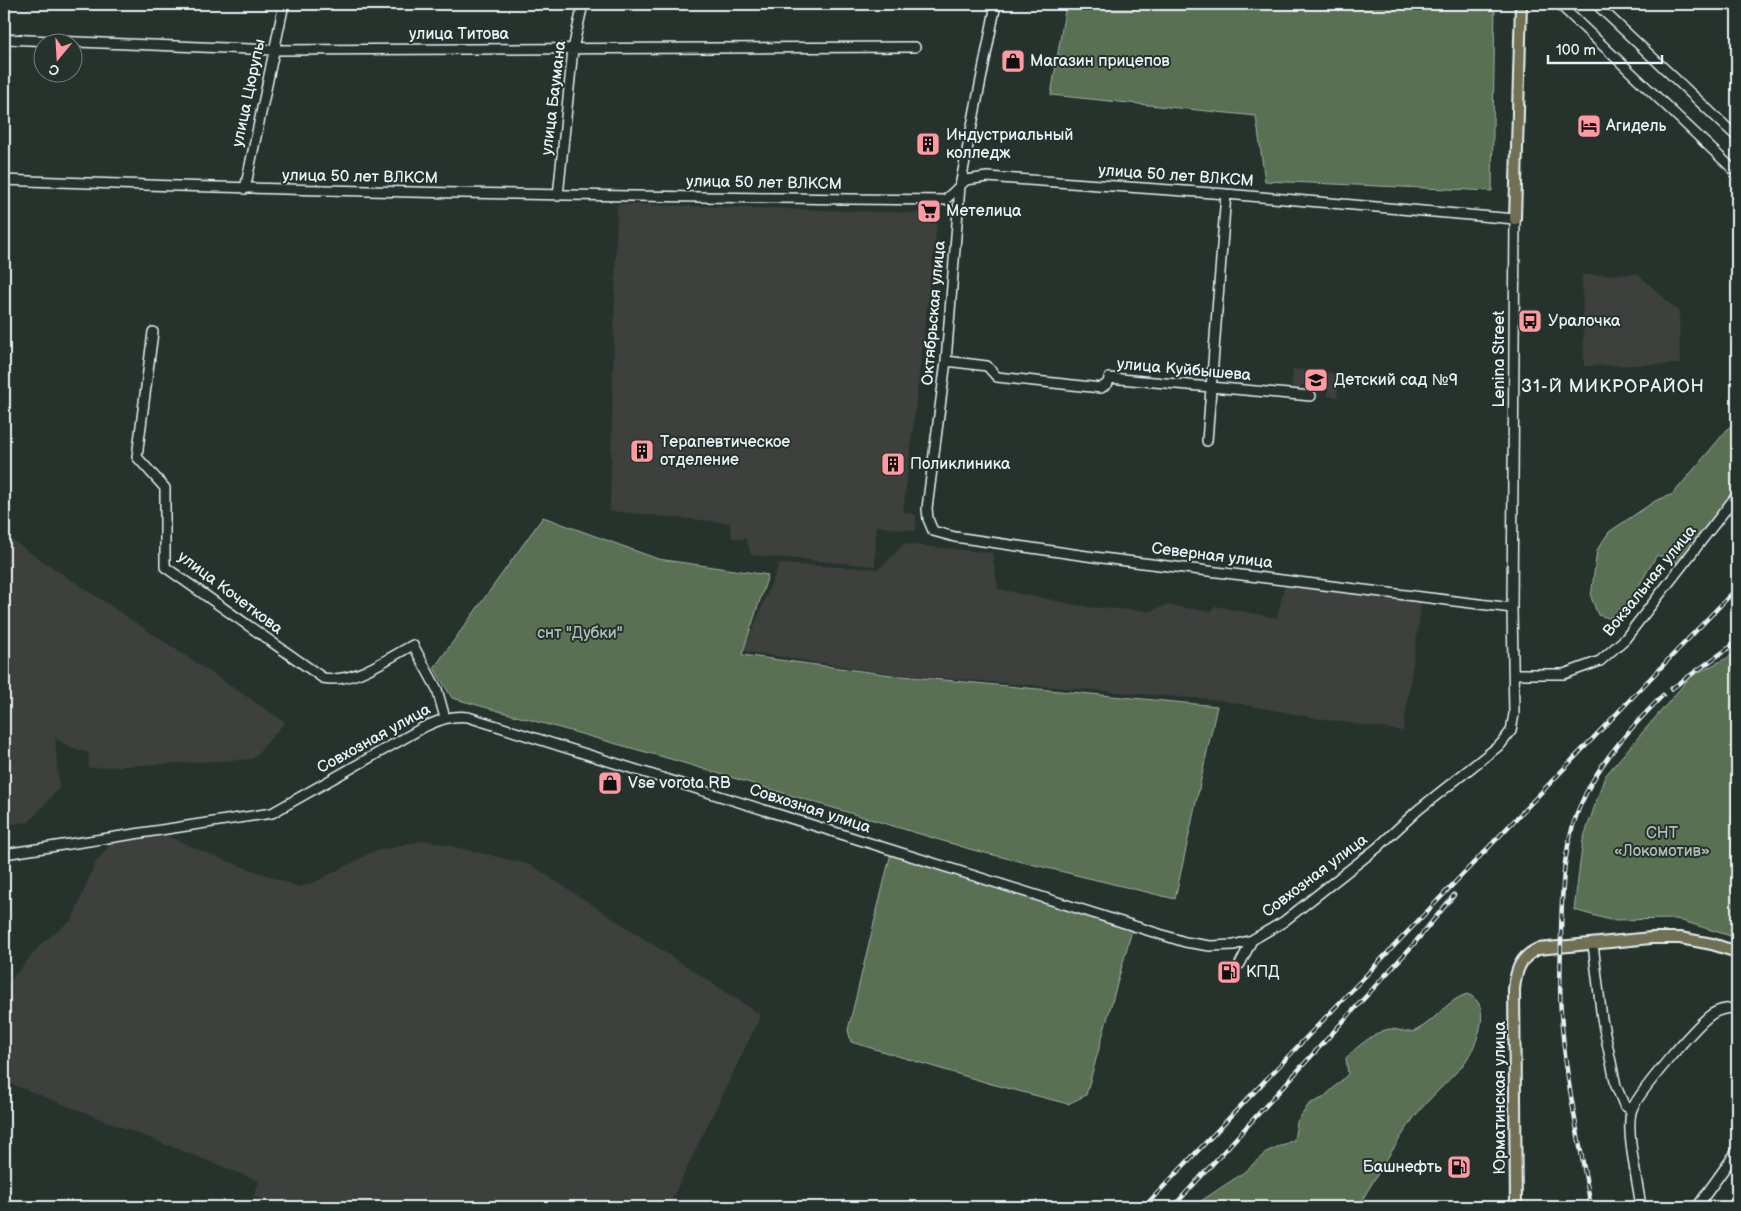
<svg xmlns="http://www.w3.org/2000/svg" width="1741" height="1211" font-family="'Balsamiq Sans',sans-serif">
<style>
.built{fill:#3c413e}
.green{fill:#5a6f53;stroke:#a1b0a6}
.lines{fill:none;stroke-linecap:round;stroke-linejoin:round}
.minor-casing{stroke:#e8f1f8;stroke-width:12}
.major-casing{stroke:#e8f1f8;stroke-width:14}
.minor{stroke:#26332d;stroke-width:9}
.major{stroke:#716f52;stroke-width:10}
.rail-casing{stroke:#e8f1f8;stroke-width:4.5}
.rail{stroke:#26332d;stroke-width:2.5;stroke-dasharray:8;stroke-linecap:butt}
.labels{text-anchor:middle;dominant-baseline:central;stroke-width:4;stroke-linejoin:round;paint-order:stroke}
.street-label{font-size:16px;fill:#e8f1f8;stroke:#26332d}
.poi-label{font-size:16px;fill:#e8f1f8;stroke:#26332d;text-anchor:start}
.park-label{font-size:16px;fill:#afbdb6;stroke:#26332d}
.neighbourhood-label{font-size:18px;letter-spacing:1px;fill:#e8f1f8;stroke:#26332d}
</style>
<rect width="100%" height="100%" fill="#26332d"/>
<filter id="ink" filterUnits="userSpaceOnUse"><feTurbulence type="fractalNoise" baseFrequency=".02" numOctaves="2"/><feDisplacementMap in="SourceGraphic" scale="10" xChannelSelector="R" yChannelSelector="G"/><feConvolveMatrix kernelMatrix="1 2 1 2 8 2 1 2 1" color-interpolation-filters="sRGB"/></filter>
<g filter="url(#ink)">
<!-- built -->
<path class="built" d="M 617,204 L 922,213 L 921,223 L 937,224 L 903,512 L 916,515 L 916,531 L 876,526 L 875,566 L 751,555 L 746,539 L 732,538 L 730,523 L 610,511 Z
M 1638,274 L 1679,312 L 1680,364 L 1584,366 L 1582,275 Z
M 1293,369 L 1340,374 L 1337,397 L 1328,396 L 1328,389 L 1301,385 L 1300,393 L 1291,392 Z
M 4,535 L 285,722 L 253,759 L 89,768 L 89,753 L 71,747 L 55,738 L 59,788 L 29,822 L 4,825 Z
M 904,544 L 992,553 L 998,589 L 1087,607 L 1150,611 L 1168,605 L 1211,612 L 1215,606 L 1277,618 L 1285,583 L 1422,600 L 1403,731 L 1310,717 L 1219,700 L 892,674 L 744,651 L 779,564 L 879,569 Z
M 153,830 L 216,857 L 299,887 L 315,882 L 372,852 L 426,840 L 531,865 L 761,1015 L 668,1207 L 281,1207 L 254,1196 L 259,1181 L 4,1081 L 4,988 L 44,941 L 72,920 L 95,863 L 120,833 Z"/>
<!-- green -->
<path class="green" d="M 1066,4 L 1495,4 L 1492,191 L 1265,181 L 1256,116 L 1051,95 Z
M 1737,418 L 1737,490 L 1685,558 L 1678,563 L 1657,555 L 1624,611 L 1609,618 L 1598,615 L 1591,597 L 1597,550 L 1609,532 L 1655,501 L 1673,494 Z
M 543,517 L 658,559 L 768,575 L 742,655 L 891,675 L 1217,706 L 1175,899 L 973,850 L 667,758 L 452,698 L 434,668 Z
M 1737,653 L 1737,938 L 1676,919 L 1610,920 L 1574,910 L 1583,840 L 1605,776 L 1691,676 Z
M 891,853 L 1132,930 L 1086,1095 L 1068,1104 L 988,1083 L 851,1042 L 848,1030 Z
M 1467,994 C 1496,1004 1475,1050 1462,1066 C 1447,1083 1429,1098 1415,1116 C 1396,1143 1379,1172 1362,1200 L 1351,1207 L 1192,1207 L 1243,1173 L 1268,1151 L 1294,1140 L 1297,1122 L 1309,1104 L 1323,1098 L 1348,1074 L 1346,1058 C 1354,1049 1378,1029 1391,1029 C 1400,1029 1409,1035 1417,1030 C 1436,1020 1447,1000 1467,994 Z"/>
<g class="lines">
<!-- minor casing -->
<g class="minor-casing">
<path id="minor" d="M 996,4 L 960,186 L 946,361 L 927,508 L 928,519 L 933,531 L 955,537 L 1094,557 L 1512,608
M 1559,4 L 1737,173
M 1596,4 L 1737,137
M 4,39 L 273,50 L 915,47
M 4,180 C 318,192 631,197 945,200 L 966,180 L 987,177 L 1226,194 L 1515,219 L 1512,608 L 1514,714 L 1511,731 L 1501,744 L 1418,810 L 1377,848 L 1283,922 L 1252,940 L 1234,945 L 1210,946 L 1185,942 L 468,717 C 451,715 440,720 424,727 L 272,813 L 4,854
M 245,189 L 284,4
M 558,196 L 573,49 L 583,4
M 153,332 L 137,457 L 165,488 L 165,567 L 323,678 C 354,684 386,659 413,645 L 437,689 L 445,718
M 946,361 L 987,366 L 997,377 L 1101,388 L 1108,383 L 1109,378 L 1311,396
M 1207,441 L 1226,194
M 1514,674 L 1564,674 L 1600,661 L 1625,639 L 1737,495
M 1593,944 L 1602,1019 L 1616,1086 L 1624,1105 L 1631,1110
M 1240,964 L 1252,940
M 1641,1207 C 1638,1184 1626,1133 1631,1112 C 1635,1096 1697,1024 1712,1014 C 1719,1009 1728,1008 1737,1008
M 1697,1207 L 1737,1151"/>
</g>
<!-- major casing -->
<g class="major-casing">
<path id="major" d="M 1515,219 L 1521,4
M 1516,1207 L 1514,989 C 1516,970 1520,957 1538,949 L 1651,938 L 1680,938 L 1712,944 L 1737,952"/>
</g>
<!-- minor -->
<use href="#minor" class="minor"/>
<!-- major -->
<use href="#major" class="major"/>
<!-- rail casing -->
<g class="rail-casing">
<path id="rail" d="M 1671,689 L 1737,642
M 1144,1207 L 1737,588
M 1173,1207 L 1413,945 L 1454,895
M 1591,1207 C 1580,1143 1565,1078 1561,1013 C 1559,986 1561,960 1561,933 C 1562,885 1563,837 1586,793 C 1605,755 1633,726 1663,695"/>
</g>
<!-- rail -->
<use href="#rail" class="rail"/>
</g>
</g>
<!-- icons -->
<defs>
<g id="shop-square" transform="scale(1.25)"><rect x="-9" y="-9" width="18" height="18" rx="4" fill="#ff9aa2" stroke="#26332d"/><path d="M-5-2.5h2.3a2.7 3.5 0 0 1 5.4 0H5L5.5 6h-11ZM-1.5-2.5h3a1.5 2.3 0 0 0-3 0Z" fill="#111"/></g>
<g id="hotel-square" transform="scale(1.25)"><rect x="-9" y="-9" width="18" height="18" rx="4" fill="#ff9aa2" stroke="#26332d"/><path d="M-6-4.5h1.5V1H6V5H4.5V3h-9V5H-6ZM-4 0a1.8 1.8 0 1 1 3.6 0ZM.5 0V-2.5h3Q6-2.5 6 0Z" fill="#111"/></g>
<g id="building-square" transform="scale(1.25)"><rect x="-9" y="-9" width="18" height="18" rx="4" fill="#ff9aa2" stroke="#26332d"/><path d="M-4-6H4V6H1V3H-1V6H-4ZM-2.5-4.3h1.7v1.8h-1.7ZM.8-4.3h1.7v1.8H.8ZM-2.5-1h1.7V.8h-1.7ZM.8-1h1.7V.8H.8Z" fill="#111"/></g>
<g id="supermarket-square" transform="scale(1.25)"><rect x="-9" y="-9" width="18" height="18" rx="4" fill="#ff9aa2" stroke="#26332d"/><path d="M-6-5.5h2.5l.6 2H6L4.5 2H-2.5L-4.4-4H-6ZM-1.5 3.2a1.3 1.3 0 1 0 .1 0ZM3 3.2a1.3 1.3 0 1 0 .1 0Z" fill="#111"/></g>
<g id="bus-square" transform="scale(1.25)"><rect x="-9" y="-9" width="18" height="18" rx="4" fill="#ff9aa2" stroke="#26332d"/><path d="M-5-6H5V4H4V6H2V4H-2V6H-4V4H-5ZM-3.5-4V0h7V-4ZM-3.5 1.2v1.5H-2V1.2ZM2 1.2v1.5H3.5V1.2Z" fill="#111"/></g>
<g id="school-square" transform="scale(1.25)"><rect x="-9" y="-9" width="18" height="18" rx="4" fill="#ff9aa2" stroke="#26332d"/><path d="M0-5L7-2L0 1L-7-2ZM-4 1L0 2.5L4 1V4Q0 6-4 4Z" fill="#111"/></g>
<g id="fuel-square" transform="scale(1.25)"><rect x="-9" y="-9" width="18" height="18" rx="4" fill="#ff9aa2" stroke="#26332d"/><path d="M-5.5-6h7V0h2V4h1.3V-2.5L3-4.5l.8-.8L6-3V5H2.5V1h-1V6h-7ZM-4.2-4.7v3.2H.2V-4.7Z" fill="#111"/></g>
</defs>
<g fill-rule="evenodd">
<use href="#shop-square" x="1013" y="61"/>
<use href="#hotel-square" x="1589" y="126"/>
<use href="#building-square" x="928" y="144"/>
<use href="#supermarket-square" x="929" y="211"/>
<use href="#bus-square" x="1530" y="321"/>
<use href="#school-square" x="1316" y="380"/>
<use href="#building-square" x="642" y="451"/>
<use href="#building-square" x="893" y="464"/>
<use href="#shop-square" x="610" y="783"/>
<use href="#fuel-square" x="1229" y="972"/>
<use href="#fuel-square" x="1459" y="1167"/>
</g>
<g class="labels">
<!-- street labels -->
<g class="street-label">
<text x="459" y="34">улица Титова</text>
<text transform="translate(249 93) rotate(-78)">улица Цюрупы</text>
<text transform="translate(554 98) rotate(-83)">улица Баумана</text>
<text transform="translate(1176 176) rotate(4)">улица 50 лет ВЛКСМ</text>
<text transform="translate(360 177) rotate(1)">улица 50 лет ВЛКСМ</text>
<text transform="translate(764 183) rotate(1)">улица 50 лет ВЛКСМ</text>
<text transform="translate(934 313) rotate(-85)">Октябрьская улица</text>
<text transform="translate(1499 359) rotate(-90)">Lenina Street</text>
<text transform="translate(1184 370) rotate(5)">улица Куйбышева</text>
<text transform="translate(1212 556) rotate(7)">Северная улица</text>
<text transform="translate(1650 581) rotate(-51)">Вокзальная улица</text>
<text transform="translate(230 593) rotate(37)">улица Кочеткова</text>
<text transform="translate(374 739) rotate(-29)">Совхозная улица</text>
<text transform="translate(810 809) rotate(18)">Совхозная улица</text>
<text transform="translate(1315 876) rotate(-37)">Совхозная улица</text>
<text transform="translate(1500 1098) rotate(-90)">Юрматинская улица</text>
</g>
<!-- poi labels -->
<g class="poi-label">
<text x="1030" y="61">Магазин прицепов</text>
<text x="1606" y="126">Агидель</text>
<text x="946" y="135">Индустриальный<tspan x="946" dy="18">колледж</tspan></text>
<text x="946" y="211">Метелица</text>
<text x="1548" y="321">Уралочка</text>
<text x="1334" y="380">Детский сад №9</text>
<text x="660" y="442">Терапевтическое<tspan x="660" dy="18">отделение</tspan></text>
<text x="910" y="464">Поликлиника</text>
<text x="628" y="783">Vse vorota RB</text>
<text x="1246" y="972">КПД</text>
<text x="1442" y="1167" text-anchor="end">Башнефть</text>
</g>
<!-- park labels -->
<g class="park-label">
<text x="580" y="633">снт "Дубки"</text>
<text x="1662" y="833">СНТ<tspan x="1662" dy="18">«Локомотив»</tspan></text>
</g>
<!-- neighbourhood labels -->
<g class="neighbourhood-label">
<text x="1613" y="386">31-Й МИКРОРАЙОН</text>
</g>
</g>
<!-- margin -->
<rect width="1741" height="1211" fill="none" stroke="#26332d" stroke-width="20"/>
<rect x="10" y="10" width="1721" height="1191" fill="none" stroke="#e8f1f8" stroke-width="2" filter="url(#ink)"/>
<!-- north arrow -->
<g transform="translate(58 58) rotate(198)"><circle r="24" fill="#26332d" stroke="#747f7e"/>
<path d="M0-4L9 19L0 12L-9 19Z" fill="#ff9aa2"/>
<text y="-8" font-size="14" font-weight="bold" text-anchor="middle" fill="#e8f1f8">С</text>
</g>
<!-- scale -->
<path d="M1548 55v8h114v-8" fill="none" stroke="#e8f1f8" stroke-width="2.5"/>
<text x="1556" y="55" font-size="15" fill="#e8f1f8" stroke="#26332d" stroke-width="4" paint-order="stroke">100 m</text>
</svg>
